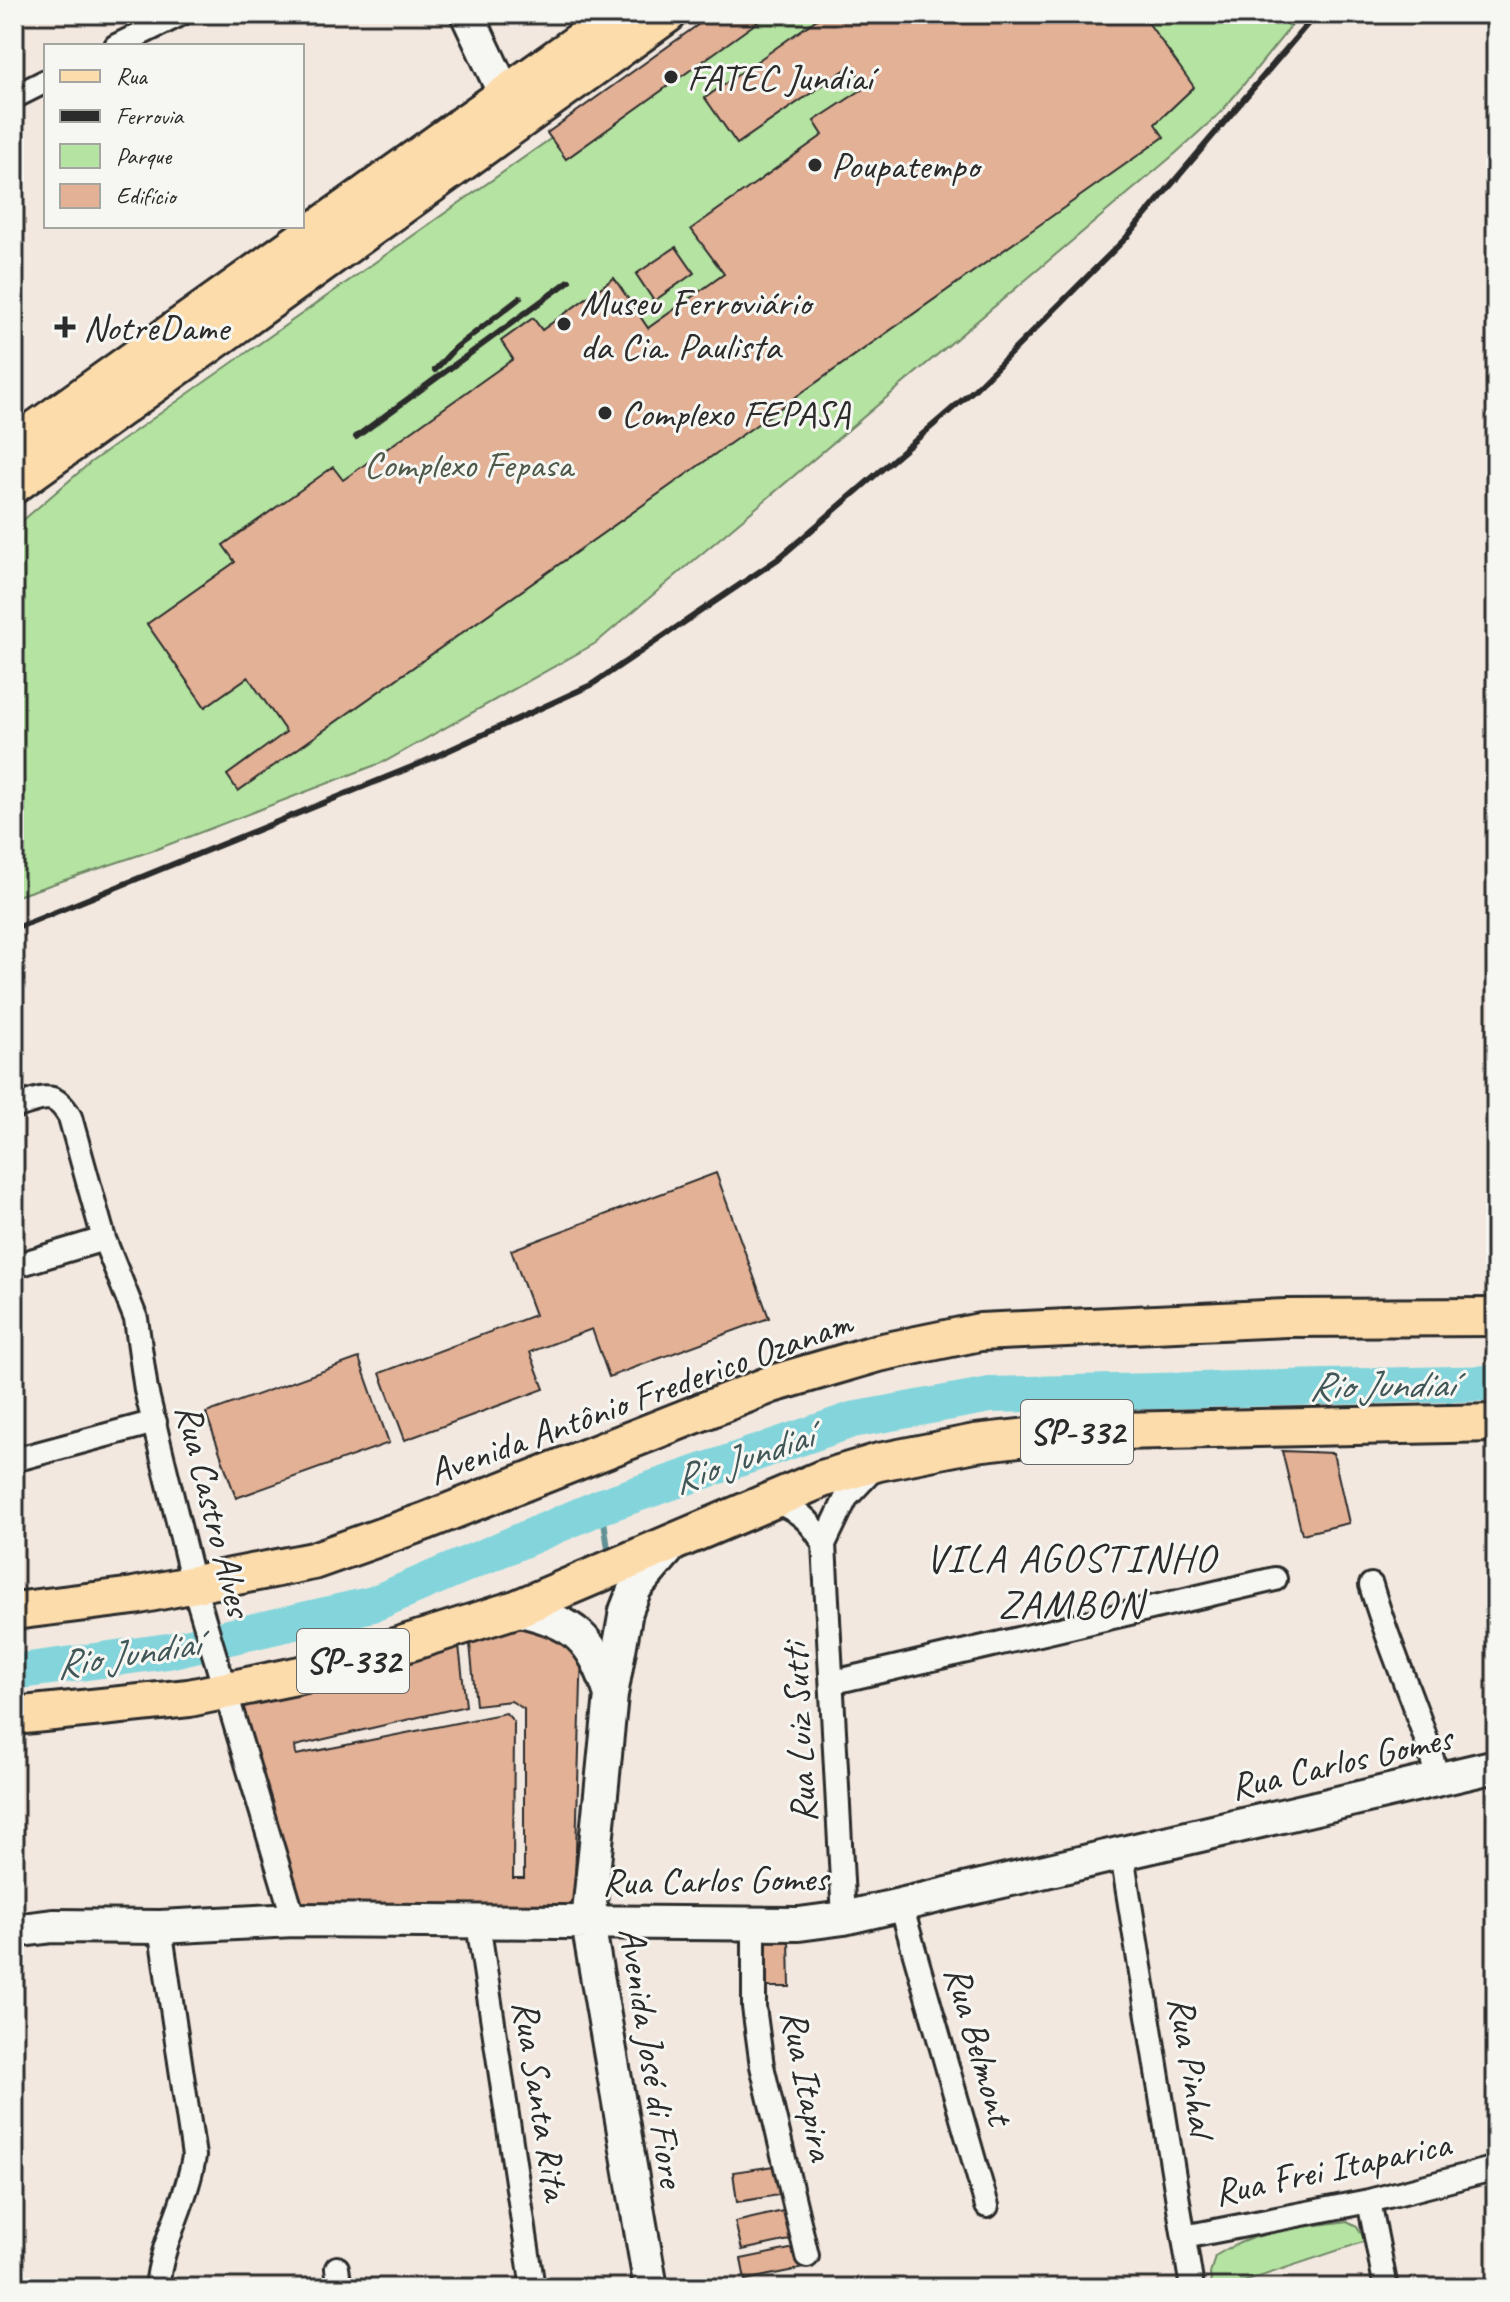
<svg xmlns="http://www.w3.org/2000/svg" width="1510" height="2302" font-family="Caveat,sans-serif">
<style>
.green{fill:#b5e3a2;stroke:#708766;stroke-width:2}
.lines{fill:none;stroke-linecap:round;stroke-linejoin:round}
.stream{stroke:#609195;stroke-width:6}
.river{stroke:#84d5db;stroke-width:36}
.building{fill:#e3b196;stroke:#2b2b2b;stroke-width:2}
.street-casing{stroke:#2b2b2b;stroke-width:28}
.secondary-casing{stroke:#2b2b2b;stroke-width:38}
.primary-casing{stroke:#2b2b2b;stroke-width:42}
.street{stroke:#f6f6f2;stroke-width:22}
.secondary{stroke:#f6f6f2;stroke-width:32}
.primary{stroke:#fddcac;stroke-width:36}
.rail{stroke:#2b2b2b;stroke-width:6}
.poi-dot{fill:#2b2b2b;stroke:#f6f6f2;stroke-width:3}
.labels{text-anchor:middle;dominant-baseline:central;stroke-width:6;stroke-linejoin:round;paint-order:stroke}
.shield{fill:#f6f6f2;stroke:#686867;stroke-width:2}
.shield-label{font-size:36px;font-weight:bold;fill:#2b2b2b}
.poi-label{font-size:38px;fill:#2b2b2b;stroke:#f6f6f2;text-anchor:start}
.park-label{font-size:38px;fill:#4e5949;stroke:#f6f6f2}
.street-label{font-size:38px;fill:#2b2b2b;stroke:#f6f6f2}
.water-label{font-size:40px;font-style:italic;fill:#415657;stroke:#f6f6f2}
.neighbourhood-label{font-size:40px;letter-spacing:2px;fill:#2b2b2b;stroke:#f6f6f2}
</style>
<rect width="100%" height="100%" fill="#f2e8e0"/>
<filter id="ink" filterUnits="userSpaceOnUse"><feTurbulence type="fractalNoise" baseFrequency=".0125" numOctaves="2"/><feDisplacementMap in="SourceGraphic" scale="16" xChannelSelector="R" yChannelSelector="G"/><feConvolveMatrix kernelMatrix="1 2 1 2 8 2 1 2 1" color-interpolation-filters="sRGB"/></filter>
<g filter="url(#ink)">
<!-- green -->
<path class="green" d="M 728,14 L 1301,14 L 1222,111 L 1176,153 L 596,643 L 386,761 L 157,849 L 14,897 L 14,528 L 91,462 Z
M 1347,2221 L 1357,2226 L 1366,2241 L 1226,2288 L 1212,2288 L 1210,2274 L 1215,2256 C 1257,2229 1299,2228 1347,2221 Z"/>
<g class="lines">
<!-- stream -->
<path class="stream" d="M 602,1506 L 608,1549"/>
<!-- river -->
<path class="river" d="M 14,1672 L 168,1651 L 373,1604 L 602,1506 L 852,1420 L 990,1395 L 1496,1383"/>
</g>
<!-- building -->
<path class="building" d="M 713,14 L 766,16 L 566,159 L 547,133 Z
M 824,14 L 1142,14 L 1194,87 L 1155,124 L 1164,137 L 238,791 L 227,775 L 286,732 L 248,677 L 205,707 L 147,624 L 235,562 L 223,545 L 333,467 L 343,480 L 513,359 L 501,341 L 533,318 L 542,330 L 614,278 L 648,328 L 724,274 L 691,229 L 823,135 L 814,121 L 866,87 L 852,65 L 737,144 L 705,98 Z
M 676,247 L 694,273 L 654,301 L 636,274 Z
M 716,1173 L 769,1318 L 609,1377 L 592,1329 L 530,1352 L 544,1389 L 405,1440 L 380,1373 L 535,1315 L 511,1250 Z
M 359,1358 L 389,1443 L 236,1498 L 206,1413 Z
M 1282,1451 L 1333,1453 L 1349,1523 L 1302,1534 Z
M 516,1615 L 582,1649 L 574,1918 L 297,1913 L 234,1695 L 458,1637 L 466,1706 L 295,1746 L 296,1755 L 506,1713 L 514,1722 L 513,1878 L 524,1878 L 524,1709 L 511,1701 L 476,1705 L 469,1634 Z
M 766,1939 L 789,1939 L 790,1987 L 766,1987 Z
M 774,2166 L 779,2195 L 737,2202 L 733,2172 Z
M 792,2209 L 799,2238 L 742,2250 L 735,2222 Z
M 800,2247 L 804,2268 L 745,2280 L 741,2259 Z"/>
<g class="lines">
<!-- street casing -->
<g class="street-casing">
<path id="street" d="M 116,46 L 181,14
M 14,97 L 46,81
M 14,1107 C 42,1099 53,1088 70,1117 L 104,1239 L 136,1319 L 146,1390 L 193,1583 L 294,1920
M 14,1266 L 104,1239
M 14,1460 L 155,1422
M 772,1500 C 798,1510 810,1519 824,1544 L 844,1918
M 824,1544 L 846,1498 L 876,1466
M 1371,1585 C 1390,1652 1421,1713 1438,1780
M 834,1682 L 1275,1579
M 1122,1855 L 1192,2288
M 901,1905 L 987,2206
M 478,1923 L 533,2288
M 754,1925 L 754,2007 L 762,2066 L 807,2256
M 1369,2201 L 1386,2288
M 1184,2237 L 1369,2201 L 1496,2168
M 337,2268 L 340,2288
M 157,2288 C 161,2242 187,2202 194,2156 L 160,1927"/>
</g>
<!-- secondary casing -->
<g class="secondary-casing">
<path id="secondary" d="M 467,14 L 516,118
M 516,1609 C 576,1623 592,1637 611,1695
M 14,1931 L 53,1926 L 160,1927 L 294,1920 L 799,1924 L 844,1918 L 1496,1766
M 651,2288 L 588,1923 L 611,1695 L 626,1611 L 635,1588 L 675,1541"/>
</g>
<!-- primary casing -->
<g class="primary-casing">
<path id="primary" d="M 14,445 L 618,14
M 14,485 L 668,14
M 14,1611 L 134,1596 L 313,1561 L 426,1521 L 772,1384 L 878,1353 L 980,1332 L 1286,1318 L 1496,1317
M 14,1716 L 189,1698 L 315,1672 L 516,1609 L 822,1479 L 879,1462 L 975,1443 L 1071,1432 L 1496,1423"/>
</g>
<!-- street -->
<use href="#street" class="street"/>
<!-- secondary -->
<use href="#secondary" class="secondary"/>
<!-- primary -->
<use href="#primary" class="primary"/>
<!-- rail -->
<path class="rail" d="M 435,370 L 454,349 L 520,298
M 356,437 L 569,281
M 14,929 L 419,764 L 591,685 L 778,559 L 975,389 L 1126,238 L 1316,14"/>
</g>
</g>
<!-- markers -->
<g class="poi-dot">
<circle cx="671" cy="77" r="8"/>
<circle cx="815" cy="165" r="8"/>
<circle cx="564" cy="324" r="8"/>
<path d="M61 315h8v8h8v8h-8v8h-8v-8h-8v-8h8z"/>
<circle cx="605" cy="413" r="8"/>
</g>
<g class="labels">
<!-- shield labels -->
<g class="shield">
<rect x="1021" y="1400" width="112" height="64" rx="6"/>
<rect x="297" y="1629" width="112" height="64" rx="6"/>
</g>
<g class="shield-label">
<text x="1077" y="1432">SP-332</text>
<text x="353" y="1661">SP-332</text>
</g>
<!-- poi labels -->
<g class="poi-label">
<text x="687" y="77">FATEC Jundiaí</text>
<text x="831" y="165">Poupatempo</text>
<text x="580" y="302">Museu Ferroviário<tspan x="580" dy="44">da Cia. Paulista</tspan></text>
<text x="83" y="327">NotreDame</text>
<text x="621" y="413">Complexo FEPASA</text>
</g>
<!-- park labels -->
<g class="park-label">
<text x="468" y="464">Complexo Fepasa</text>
</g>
<!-- street labels -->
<g class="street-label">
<text transform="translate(640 1397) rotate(-20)">Avenida Antônio Frederico Ozanam</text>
<text transform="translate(214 1510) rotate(76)">Rua Castro Alves</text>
<text transform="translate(799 1733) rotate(-93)">Rua Luiz Sutti</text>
<text transform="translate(1341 1762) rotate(-13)">Rua Carlos Gomes</text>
<text transform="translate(715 1880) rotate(-1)">Rua Carlos Gomes</text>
<text transform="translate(979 2045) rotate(74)">Rua Belmont</text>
<text transform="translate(652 2057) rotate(81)">Avenida José di Fiore</text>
<text transform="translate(1192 2066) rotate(81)">Rua Pinhal</text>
<text transform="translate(808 2085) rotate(79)">Rua Itapira</text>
<text transform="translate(541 2100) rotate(81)">Rua Santa Rita</text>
<text transform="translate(1332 2168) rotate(-12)">Rua Frei Itaparica</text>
</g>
<!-- water labels -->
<g class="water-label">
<text transform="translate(1381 1385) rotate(-1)">Rio Jundiaí</text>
<text transform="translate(742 1458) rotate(-19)">Rio Jundiaí</text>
<text transform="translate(127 1654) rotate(-9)">Rio Jundiaí</text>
</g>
<!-- neighbourhood labels -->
<g class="neighbourhood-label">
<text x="1071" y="1558">VILA AGOSTINHO<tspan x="1071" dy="46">ZAMBON</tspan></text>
</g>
</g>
<!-- margin -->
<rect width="1510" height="2302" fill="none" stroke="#f6f6f2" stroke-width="48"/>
<rect x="24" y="24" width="1462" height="2254" fill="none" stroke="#2b2b2b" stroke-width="3" filter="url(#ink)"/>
<!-- legend -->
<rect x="44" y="44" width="260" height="184" fill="#f6f6f2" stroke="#a5a5a2" stroke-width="2"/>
<rect x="60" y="70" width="40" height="12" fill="#fddcac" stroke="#a5a5a2" stroke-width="2"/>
<text x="116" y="84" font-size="24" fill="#2b2b2b">Rua</text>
<rect x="60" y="110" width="40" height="12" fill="#2b2b2b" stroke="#a5a5a2" stroke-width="2"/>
<text x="116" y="124" font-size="24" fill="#2b2b2b">Ferrovia</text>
<rect x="60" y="144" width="40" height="24" fill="#b5e3a2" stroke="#a5a5a2" stroke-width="2"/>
<text x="116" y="164" font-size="24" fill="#2b2b2b">Parque</text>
<rect x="60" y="184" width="40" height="24" fill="#e3b196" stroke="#a5a5a2" stroke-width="2"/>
<text x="116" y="204" font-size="24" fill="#2b2b2b">Edifício</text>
</svg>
